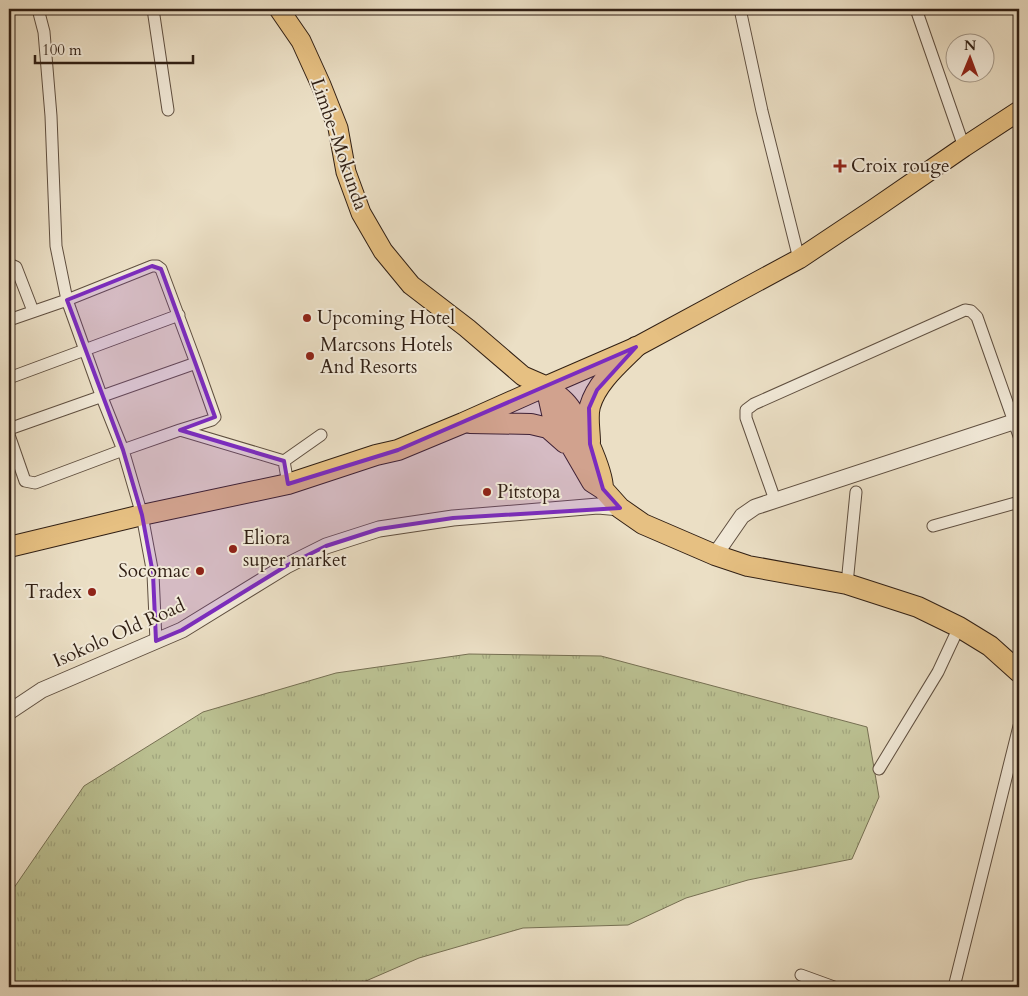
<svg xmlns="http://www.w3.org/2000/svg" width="1028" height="996" font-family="Cardo,serif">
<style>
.grass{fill:url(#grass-tufts);stroke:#767053}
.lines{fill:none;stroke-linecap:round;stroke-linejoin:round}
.minor-casing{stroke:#5f4f40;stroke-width:13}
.tertiary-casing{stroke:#5f4f40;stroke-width:17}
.primary-casing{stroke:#301f14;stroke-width:21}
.trunk-casing{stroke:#301f14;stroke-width:22}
.minor{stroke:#f2ead9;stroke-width:11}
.tertiary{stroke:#f2ead9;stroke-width:15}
.primary{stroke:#e6c082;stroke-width:19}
.trunk{stroke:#e6c082;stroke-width:20}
.marked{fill:#7b2cbf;fill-opacity:0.2;stroke:#7b2cbf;stroke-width:4;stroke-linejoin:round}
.poi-dot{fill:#8f2418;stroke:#f2ead9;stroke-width:2}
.labels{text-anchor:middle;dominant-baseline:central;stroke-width:4;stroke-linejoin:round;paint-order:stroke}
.street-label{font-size:19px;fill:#301f14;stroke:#f2ead9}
.poi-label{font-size:19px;fill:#301f14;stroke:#f2ead9;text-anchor:start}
</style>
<defs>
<pattern id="grass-tufts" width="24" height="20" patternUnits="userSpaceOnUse" patternTransform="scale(1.25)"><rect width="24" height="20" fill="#bbc192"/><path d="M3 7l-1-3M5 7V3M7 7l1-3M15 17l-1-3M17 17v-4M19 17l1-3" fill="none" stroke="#a1a57d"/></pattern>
</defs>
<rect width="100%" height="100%" fill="#ebdfc5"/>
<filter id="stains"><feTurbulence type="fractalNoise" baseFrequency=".004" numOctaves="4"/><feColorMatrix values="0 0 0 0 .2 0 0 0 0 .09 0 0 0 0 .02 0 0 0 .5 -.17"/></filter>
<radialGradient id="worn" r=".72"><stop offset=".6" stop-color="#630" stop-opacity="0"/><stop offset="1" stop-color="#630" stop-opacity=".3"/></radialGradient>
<!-- grass -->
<path class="grass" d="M 469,654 L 601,656 L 867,727 L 879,797 L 852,859 L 748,880 L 686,898 L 628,925 L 523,928 L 419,958 L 352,987 L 9,987 L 9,895 L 84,786 L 203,712 L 336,673 Z"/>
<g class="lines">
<!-- minor casing -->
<g class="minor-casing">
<path id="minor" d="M 38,9 L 44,32 L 51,116 L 56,246 L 67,300 L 101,395 L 123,450 L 142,515 L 153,574 L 156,641
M 153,9 L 168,110
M 740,9 L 762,111 L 799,259
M 916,9 L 964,147
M 9,264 L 16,267 L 33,311
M 9,320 L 67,300 L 152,266 L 157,266 L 161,269 L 196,363 L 9,429
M 9,378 L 179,315
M 180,430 L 212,420 L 215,417 L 196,363
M 9,435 L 25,481 L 35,483 L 123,450 L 180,430 L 284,461
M 288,484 L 284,461 L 321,435
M 775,500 L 746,418 L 746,410 L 754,404 L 965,310 L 971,311 L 977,317 L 1019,436
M 933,526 L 1019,502
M 847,584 L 856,492
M 879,769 L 938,672 L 959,627
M 801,975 L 834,987
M 954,987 L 1019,726"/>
</g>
<!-- tertiary casing -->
<g class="tertiary-casing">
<path id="tertiary" d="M 715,555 L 742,516 L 755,507 L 1019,420
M 9,712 L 42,690 L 182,630 L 286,566 L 326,546 L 379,529 L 453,518 L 598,506 L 620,508"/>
</g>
<!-- primary casing -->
<g class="primary-casing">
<path id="primary" d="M 279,9 L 301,41 L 321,85 L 338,128 L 346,172 L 361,213 L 383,251 L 411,285 L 467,328 L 523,376 L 546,386 L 636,347 L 799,259 L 874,209 L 964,147 L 1019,111"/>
</g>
<!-- trunk casing -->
<g class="trunk-casing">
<path id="trunk" d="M 546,386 L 552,413 L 592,482 L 603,489 L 620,508 L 643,524 L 715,555 L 748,566 L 847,584 L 918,607 L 959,627 L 990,646 L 1019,672
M 546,386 C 553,392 561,397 567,404 C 579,418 603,470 603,489
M 470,423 L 531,424 L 548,428 L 565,443
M 590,442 C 590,431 587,417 590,406 C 597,382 619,364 636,347
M 9,547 L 142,515 L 288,484 L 376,455 L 398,450 L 463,423 L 546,386"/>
</g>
<!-- minor -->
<use href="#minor" class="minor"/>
<!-- tertiary -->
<use href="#tertiary" class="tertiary"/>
<!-- primary -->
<use href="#primary" class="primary"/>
<!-- trunk -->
<use href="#trunk" class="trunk"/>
</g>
<!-- marked area -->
<path class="marked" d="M 152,266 L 161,269 L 215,417 L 180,430 L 284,461 L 288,484 L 398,450 L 636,347 L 597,390 L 589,408 L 590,444 L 603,489 L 620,508 L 453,518 L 379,529 L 326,546 L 286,566 L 182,630 L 156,641 L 153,574 L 142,515 L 123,450 L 67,300 Z"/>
<!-- markers -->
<g class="poi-dot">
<path d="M837.5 158.5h5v5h5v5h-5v5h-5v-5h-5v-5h5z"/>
<circle cx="307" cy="318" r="5"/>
<circle cx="310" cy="356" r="5"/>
<circle cx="487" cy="492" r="5"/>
<circle cx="233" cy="549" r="5"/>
<circle cx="200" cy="571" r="5"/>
<circle cx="92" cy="592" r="5"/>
</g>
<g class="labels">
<!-- street labels -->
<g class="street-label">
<text transform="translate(339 144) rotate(71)">Limbe-Mokunda</text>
<text transform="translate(119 633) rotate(-24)">Isokolo Old Road</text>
</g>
<!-- poi labels -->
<g class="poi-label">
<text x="851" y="166">Croix rouge</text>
<text x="317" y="318">Upcoming Hotel</text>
<text x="320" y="345">Marcsons Hotels<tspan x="320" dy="22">And Resorts</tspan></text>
<text x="497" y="492">Pitstopa</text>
<text x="243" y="538">Eliora<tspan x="243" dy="22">super market</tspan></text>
<text x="190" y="571" text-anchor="end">Socomac</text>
<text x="82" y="592" text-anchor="end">Tradex</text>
</g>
</g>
<!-- margin -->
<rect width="1028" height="996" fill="none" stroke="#ebdfc5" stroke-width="30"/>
<rect x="10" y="10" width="1008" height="976" fill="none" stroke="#301f14" stroke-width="2.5"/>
<rect x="15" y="15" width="998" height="966" fill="none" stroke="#301f14"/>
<!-- north arrow -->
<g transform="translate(970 58) rotate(1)"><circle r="24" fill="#f2ead9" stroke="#a4998a"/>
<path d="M0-4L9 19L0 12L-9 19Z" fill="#8f2418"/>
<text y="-8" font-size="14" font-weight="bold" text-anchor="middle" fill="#301f14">N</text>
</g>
<!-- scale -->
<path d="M35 55v8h158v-8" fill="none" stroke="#301f14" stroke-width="2.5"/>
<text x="42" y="55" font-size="15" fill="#301f14" stroke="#f2ead9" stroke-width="4" paint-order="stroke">100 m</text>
<rect width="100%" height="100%" filter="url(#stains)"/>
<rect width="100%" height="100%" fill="url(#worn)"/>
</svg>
